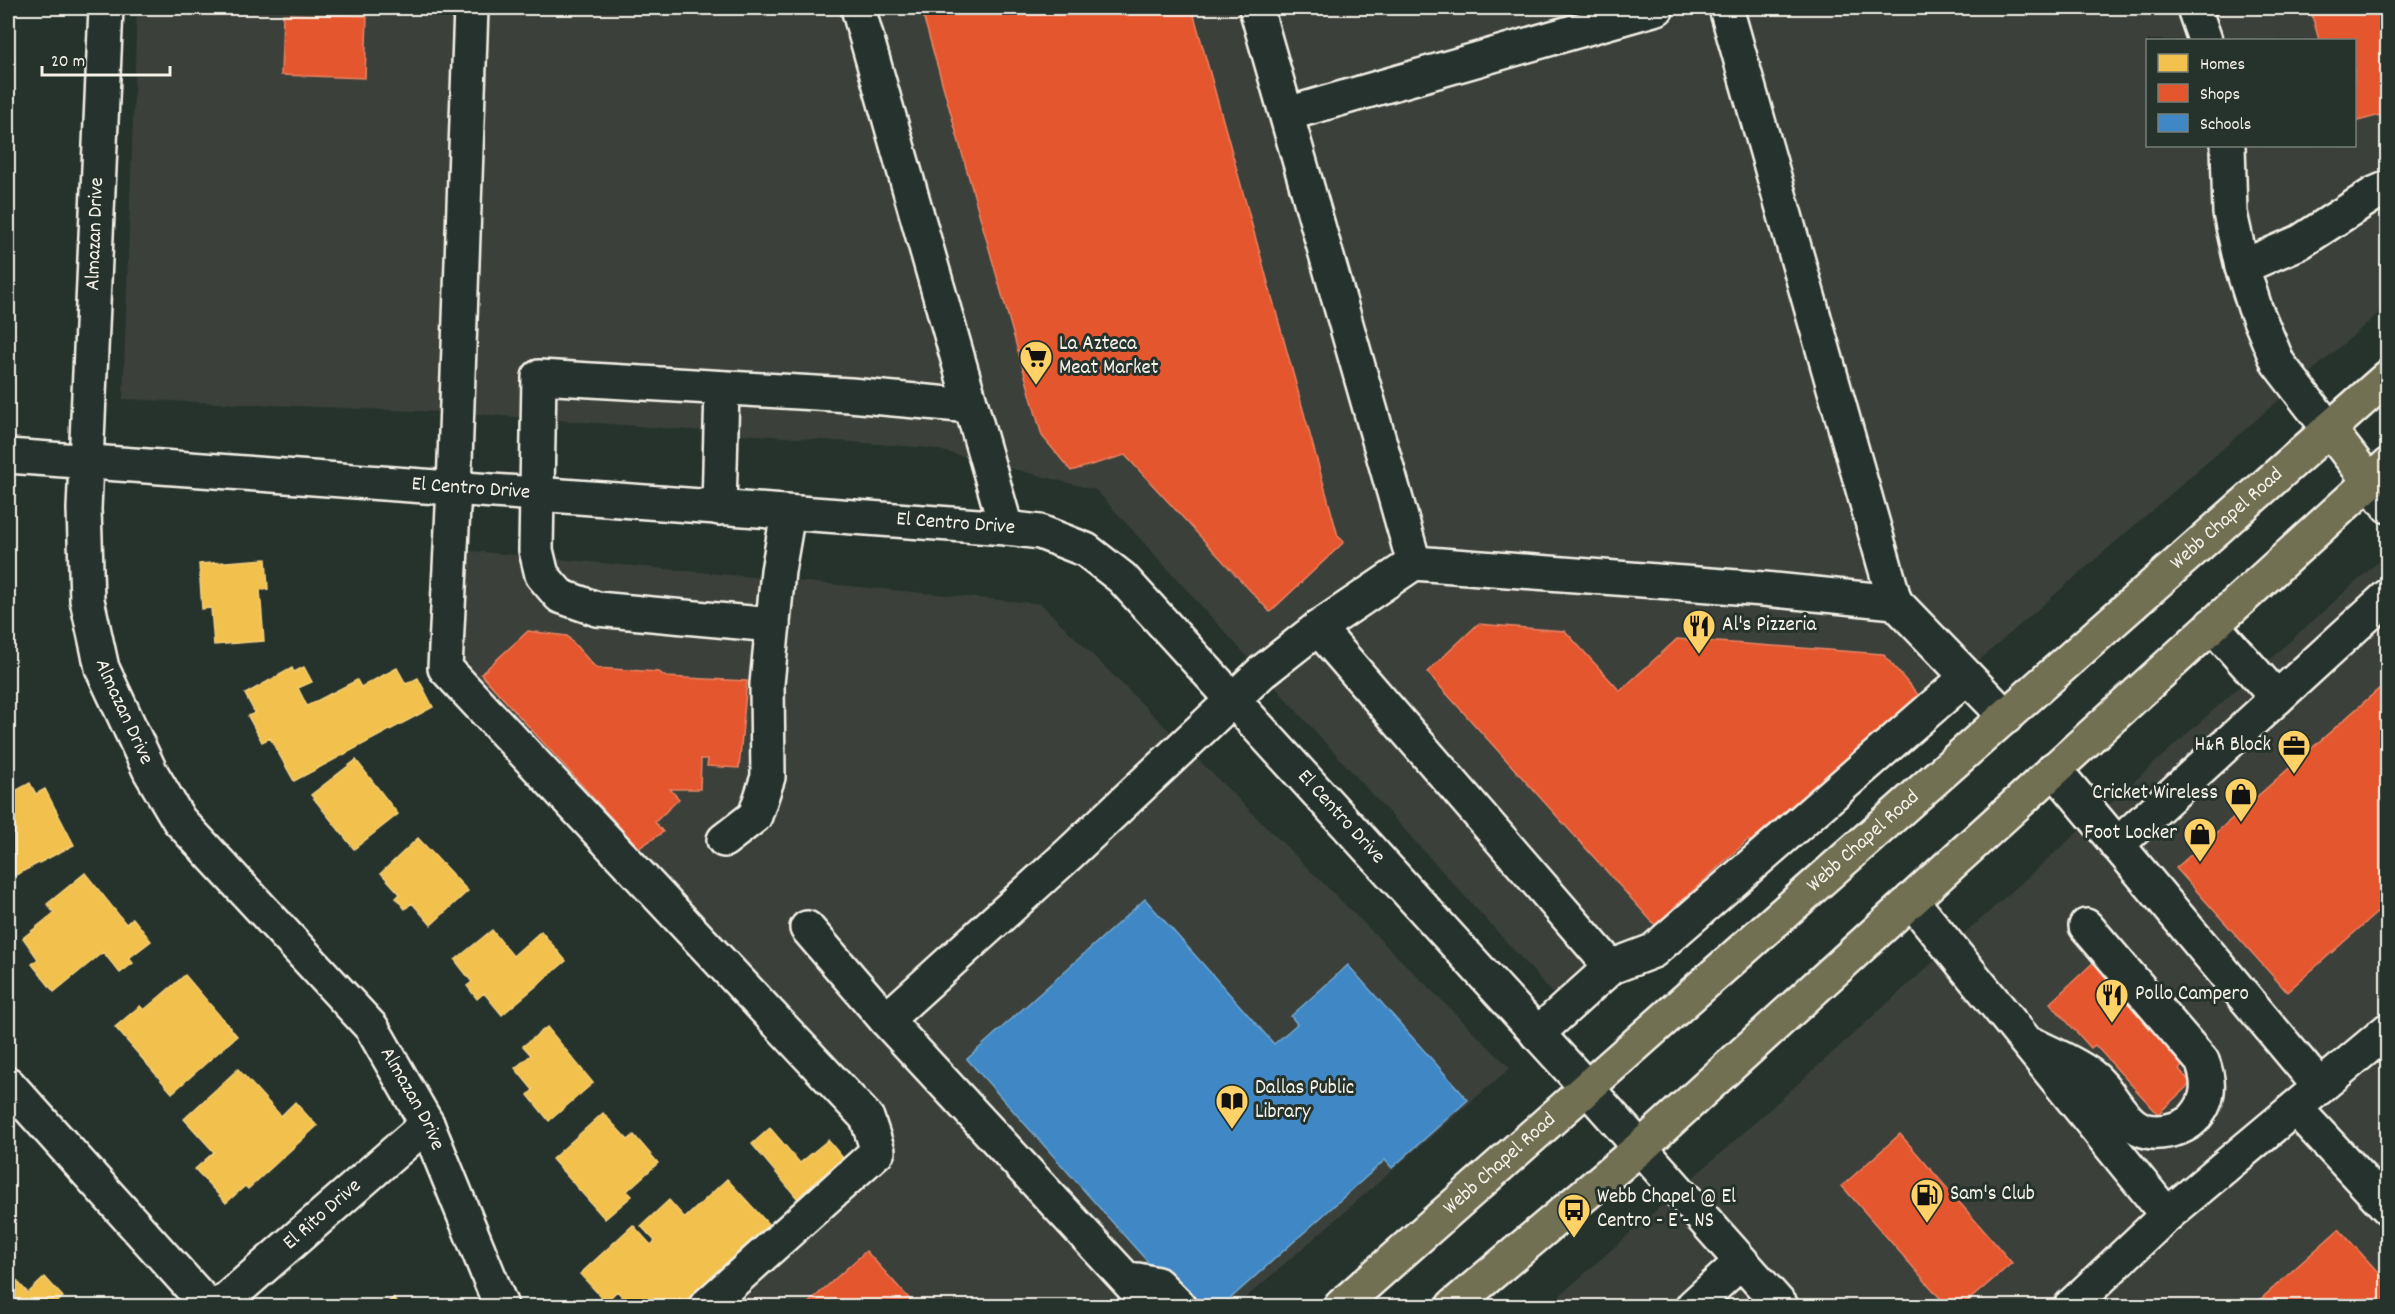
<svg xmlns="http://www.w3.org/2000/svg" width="2395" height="1314" font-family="Dekko,sans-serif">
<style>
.built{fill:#3b413a;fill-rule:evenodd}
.homes{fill:#f2c14e;stroke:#f3cf7c;stroke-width:1.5}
.shops{fill:#e4572e;stroke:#e98566;stroke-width:1.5}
.schools{fill:#3f88c5;stroke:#75a8d0;stroke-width:1.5}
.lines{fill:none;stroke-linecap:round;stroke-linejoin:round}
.minor-casing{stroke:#f4f1e8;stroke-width:38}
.major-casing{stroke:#f4f1e8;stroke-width:38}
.minor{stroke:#26332d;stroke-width:33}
.major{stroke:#716f52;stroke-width:33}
.labels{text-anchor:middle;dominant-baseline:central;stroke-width:6;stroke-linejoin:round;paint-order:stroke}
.street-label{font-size:21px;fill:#f4f1e8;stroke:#26332d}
.poi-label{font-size:21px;fill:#f4f1e8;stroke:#26332d;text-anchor:start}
</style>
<rect width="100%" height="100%" fill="#26332d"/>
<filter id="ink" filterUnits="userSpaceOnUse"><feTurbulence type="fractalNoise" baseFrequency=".0167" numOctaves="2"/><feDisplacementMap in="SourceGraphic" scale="12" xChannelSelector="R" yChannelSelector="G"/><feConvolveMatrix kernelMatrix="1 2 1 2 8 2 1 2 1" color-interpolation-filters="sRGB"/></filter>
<g filter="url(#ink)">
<!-- built -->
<path class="built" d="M 137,8 L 2387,8 L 2387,306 L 1572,1014 L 1096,490 L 931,448 L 464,413 L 123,399 ZM 2148,40 L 2354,40 L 2354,146 L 2148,146 Z
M 461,550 L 1041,604 L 1510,1068 L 1236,1306 L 691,1306 L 882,1127 L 455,665 Z
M 2387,554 L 2387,1306 L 1548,1306 L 1741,1135 Z"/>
<!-- homes -->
<path class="homes" d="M 266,559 L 268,589 L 260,590 L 264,641 L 214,645 L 211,608 L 202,609 L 199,564 Z
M 304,667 L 312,682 L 298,688 L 307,706 L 357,680 L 361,687 L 397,668 L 406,684 L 418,678 L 433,707 L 294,781 L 270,738 L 262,742 L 248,716 L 255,713 L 245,694 L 292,668 L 294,672 Z
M 356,760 L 398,814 L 354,849 L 311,795 Z
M 30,783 L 36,794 L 45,789 L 74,845 L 8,879 L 8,795 Z
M 418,838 L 468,891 L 431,925 L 412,903 L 405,909 L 396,898 L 400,894 L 381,873 Z
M 85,873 L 126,924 L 133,918 L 151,941 L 129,958 L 133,963 L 120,973 L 103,952 L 54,992 L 32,964 L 38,959 L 23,938 L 54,913 L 47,904 Z
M 492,930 L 513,956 L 541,931 L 566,961 L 502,1015 L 484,993 L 477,999 L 467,986 L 472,982 L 455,960 Z
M 185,975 L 237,1036 L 172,1093 L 115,1027 L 140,1006 L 144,1010 Z
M 547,1027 L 593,1083 L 549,1121 L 528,1095 L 533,1090 L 515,1068 L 531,1055 L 523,1046 Z
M 238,1069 L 281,1116 L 295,1102 L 317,1126 L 248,1189 L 245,1186 L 226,1203 L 195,1169 L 214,1152 L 184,1119 Z
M 603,1113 L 628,1140 L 634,1135 L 658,1163 L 627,1191 L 632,1196 L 605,1219 L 552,1159 Z
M 770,1128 L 800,1163 L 828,1140 L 843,1158 L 797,1198 L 752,1144 Z
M 727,1179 L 770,1226 L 684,1306 L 631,1306 L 617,1291 L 606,1302 L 580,1274 L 633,1225 L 651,1245 L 655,1241 L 641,1226 L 669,1200 L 685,1218 Z
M 8,1271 L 28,1293 L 45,1277 L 63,1297 L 53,1306 L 8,1306 Z
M 393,1298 L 400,1306 L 383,1306 Z"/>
<!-- shops -->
<path class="shops" d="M 921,8 L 1192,8 L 1338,536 L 1344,542 L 1270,612 L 1125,455 L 1071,471 L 1042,436 Z
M 2310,8 L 2388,8 L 2388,113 L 2354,122 L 2354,40 L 2319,40 Z
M 283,14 L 367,16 L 365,78 L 281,75 Z
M 1478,624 L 1565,631 L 1620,691 L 1677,639 L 1883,654 L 1920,697 L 1755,847 L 1748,840 L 1655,925 L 1427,672 Z
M 528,631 L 567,636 L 596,668 L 659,672 L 666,677 L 747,681 L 739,768 L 707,766 L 708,759 L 701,759 L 700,789 L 670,789 L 679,799 L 655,822 L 663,832 L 639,848 L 481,674 Z
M 2388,681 L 2388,903 L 2287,992 L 2176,868 Z
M 2097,959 L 2189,1060 L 2179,1069 L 2191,1083 L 2158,1114 L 2095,1045 L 2091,1048 L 2050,1003 Z
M 1900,1134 L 2012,1263 L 1962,1306 L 1947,1306 L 1842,1186 Z
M 2339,1229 L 2388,1283 L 2388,1306 L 2253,1306 Z
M 866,1251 L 916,1306 L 805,1306 Z"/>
<!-- schools -->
<path class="schools" d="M 1145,899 L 1274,1044 L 1297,1024 L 1291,1016 L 1348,965 L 1468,1100 L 1392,1168 L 1385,1160 L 1222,1306 L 1187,1306 L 967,1059 Z"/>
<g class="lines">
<!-- minor casing -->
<g class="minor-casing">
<g id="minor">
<path id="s1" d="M 106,8 L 84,509 L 87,600 L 102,668 L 150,771 L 179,820 L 372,1028 L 427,1124 L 501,1306"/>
<path d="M 471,8 L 454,488 L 445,668 L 867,1118 L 878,1151 L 706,1306"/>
<path d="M 858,8 L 1006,528"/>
<path d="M 1256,8 L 1414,563"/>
<path d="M 1726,8 L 1895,602"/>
<path d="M 2194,8 L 2205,40"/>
<path d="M 1287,114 L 1657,8"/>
<path d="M 2228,146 L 2230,213 L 2242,267 L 2255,308 L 2278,363 L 2329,429"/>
<path d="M 2242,267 L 2300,242 L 2374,194 L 2388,188"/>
<path id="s2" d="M 8,456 L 1006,528 L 1040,532 L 1086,550 L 1122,578 L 1588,1089 L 1781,1306"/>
<path d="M 2369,481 L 2388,506"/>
<path d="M 719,508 L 722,388"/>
<path d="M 773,625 L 597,609 L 560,596 L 542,575 L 536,550 L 539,377 L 850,395 L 971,406"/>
<path d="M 2212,625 L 2277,698"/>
<path d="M 1318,628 L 1611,967 L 1537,1034"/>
<path d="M 2054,769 L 2320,1087"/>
<path d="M 724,840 L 755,816 L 768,777 L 767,684 L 778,571 L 788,513"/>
<path d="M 2117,845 L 2388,596"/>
<path d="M 1911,900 L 2167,1215 L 2071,1306"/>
<path d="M 807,928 L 886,1020 L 1151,1306"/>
<path d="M 1611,967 L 1653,951 L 1967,677"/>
<path d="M 886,1020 L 1069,854 L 1262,672 L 1318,628 L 1414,563 L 1764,589 L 1895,602 L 2006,717"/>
<path d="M 2036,1046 C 2054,1055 2074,1063 2090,1075 C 2117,1094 2123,1140 2167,1131 C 2178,1129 2188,1125 2195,1117 C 2210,1100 2210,1081 2202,1061 L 2086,926"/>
<path d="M 8,1084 L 208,1306"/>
<path d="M 2295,1108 L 2388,1208"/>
<path d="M 2167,1215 L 2388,1030"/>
<path d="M 1137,1280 L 1157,1284 L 1179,1306"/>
<path id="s3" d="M 219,1306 L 427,1124"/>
<path d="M 1693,1306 L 1741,1262"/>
</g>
</g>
<!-- major casing -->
<g class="major-casing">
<g id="major">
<path d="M 2329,429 L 2369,481"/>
<path id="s4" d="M 1341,1306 L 2388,377"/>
<path d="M 1453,1306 L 1641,1147 L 2388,465"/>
</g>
</g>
<!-- minor -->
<use href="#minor" class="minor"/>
<!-- major -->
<use href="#major" class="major"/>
</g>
</g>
<!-- icons -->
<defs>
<g id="supermarket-pin" transform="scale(1.725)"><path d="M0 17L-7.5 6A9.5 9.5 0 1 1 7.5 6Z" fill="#ffd166" stroke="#26332d"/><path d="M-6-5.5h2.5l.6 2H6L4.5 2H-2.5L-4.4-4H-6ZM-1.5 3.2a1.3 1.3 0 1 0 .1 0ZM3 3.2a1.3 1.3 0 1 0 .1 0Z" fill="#111"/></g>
<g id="restaurant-pin" transform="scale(1.725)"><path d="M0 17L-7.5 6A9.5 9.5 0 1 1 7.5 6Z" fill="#ffd166" stroke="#26332d"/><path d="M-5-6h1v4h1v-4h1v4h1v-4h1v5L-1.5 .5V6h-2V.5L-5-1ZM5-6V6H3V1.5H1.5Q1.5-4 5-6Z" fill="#111"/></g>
<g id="office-pin" transform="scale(1.725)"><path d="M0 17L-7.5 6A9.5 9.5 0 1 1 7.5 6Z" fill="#ffd166" stroke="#26332d"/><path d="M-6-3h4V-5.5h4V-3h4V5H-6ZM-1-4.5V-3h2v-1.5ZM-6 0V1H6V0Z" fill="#111"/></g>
<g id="shop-pin" transform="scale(1.725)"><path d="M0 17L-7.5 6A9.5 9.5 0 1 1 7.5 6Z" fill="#ffd166" stroke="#26332d"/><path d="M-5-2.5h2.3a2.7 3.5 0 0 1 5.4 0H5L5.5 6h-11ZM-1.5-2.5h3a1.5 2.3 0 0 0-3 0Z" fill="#111"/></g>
<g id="library-pin" transform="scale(1.725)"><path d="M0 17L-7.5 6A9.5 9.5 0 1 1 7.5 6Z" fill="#ffd166" stroke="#26332d"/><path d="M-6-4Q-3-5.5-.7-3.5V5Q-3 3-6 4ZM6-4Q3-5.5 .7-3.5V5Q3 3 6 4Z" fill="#111"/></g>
<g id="fuel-pin" transform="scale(1.725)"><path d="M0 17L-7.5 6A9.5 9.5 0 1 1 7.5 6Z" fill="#ffd166" stroke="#26332d"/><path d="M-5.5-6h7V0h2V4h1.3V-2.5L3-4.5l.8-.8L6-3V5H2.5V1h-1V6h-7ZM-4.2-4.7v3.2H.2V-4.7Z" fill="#111"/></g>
<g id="bus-pin" transform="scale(1.725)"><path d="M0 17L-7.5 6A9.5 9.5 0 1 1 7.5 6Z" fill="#ffd166" stroke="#26332d"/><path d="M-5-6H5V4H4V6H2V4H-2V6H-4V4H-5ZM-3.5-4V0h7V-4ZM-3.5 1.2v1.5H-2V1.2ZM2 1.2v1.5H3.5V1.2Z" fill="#111"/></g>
</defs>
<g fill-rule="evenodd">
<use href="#supermarket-pin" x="1036" y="357"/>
<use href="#restaurant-pin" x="1699" y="626"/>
<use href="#office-pin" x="2294" y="746"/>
<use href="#shop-pin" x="2241" y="794"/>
<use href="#shop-pin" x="2200" y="834"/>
<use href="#restaurant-pin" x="2112" y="995"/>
<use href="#library-pin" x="1232" y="1101"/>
<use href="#fuel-pin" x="1927" y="1195"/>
<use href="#bus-pin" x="1574" y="1210"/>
</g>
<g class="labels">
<!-- street labels -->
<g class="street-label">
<text transform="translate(96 234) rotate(-88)">Almazan Drive</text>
<text stroke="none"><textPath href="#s2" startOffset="464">El Centro Drive</textPath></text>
<text stroke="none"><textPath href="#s4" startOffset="1185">Webb Chapel Road</textPath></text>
<text stroke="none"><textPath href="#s2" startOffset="950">El Centro Drive</textPath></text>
<text stroke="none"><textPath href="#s1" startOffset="711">Almazan Drive</textPath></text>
<text stroke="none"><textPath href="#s2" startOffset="1454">El Centro Drive</textPath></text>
<text stroke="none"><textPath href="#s4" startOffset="699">Webb Chapel Road</textPath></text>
<text stroke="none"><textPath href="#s1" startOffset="1198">Almazan Drive</textPath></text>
<text stroke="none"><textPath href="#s4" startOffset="213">Webb Chapel Road</textPath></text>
<text stroke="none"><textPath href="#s3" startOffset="138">El Rito Drive</textPath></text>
</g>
<!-- poi labels -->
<g class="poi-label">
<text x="1059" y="345">La Azteca<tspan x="1059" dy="24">Meat Market</tspan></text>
<text x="1722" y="626">Al's Pizzeria</text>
<text x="2271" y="746" text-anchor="end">H&amp;R Block</text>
<text x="2218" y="794" text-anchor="end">Cricket Wireless</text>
<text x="2177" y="834" text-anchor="end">Foot Locker</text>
<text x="2135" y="995">Pollo Campero</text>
<text x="1255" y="1089">Dallas Public<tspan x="1255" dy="24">Library</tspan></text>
<text x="1950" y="1195">Sam's Club</text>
<text x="1597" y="1198">Webb Chapel @ El<tspan x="1597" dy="24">Centro - E - NS</tspan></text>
</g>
</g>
<!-- margin -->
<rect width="2395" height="1314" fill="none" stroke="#26332d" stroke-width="30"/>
<rect x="15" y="15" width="2365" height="1284" fill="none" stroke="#f4f1e8" stroke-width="2" filter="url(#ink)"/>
<!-- legend -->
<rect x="2146" y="39" width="210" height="108" fill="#26332d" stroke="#787f78" stroke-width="1.5"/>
<rect x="2158" y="54" width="30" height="18" fill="#f2c14e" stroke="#787f78" stroke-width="1.5"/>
<text x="2200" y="69" font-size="18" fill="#f4f1e8">Homes</text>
<rect x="2158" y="84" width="30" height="18" fill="#e4572e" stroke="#787f78" stroke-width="1.5"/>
<text x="2200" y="99" font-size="18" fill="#f4f1e8">Shops</text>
<rect x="2158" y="114" width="30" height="18" fill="#3f88c5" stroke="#787f78" stroke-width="1.5"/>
<text x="2200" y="129" font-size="18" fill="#f4f1e8">Schools</text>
<!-- scale -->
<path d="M42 66v9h128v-9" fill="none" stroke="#f4f1e8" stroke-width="3"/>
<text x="51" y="66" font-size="18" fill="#f4f1e8" stroke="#26332d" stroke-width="4.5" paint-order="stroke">20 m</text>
</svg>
